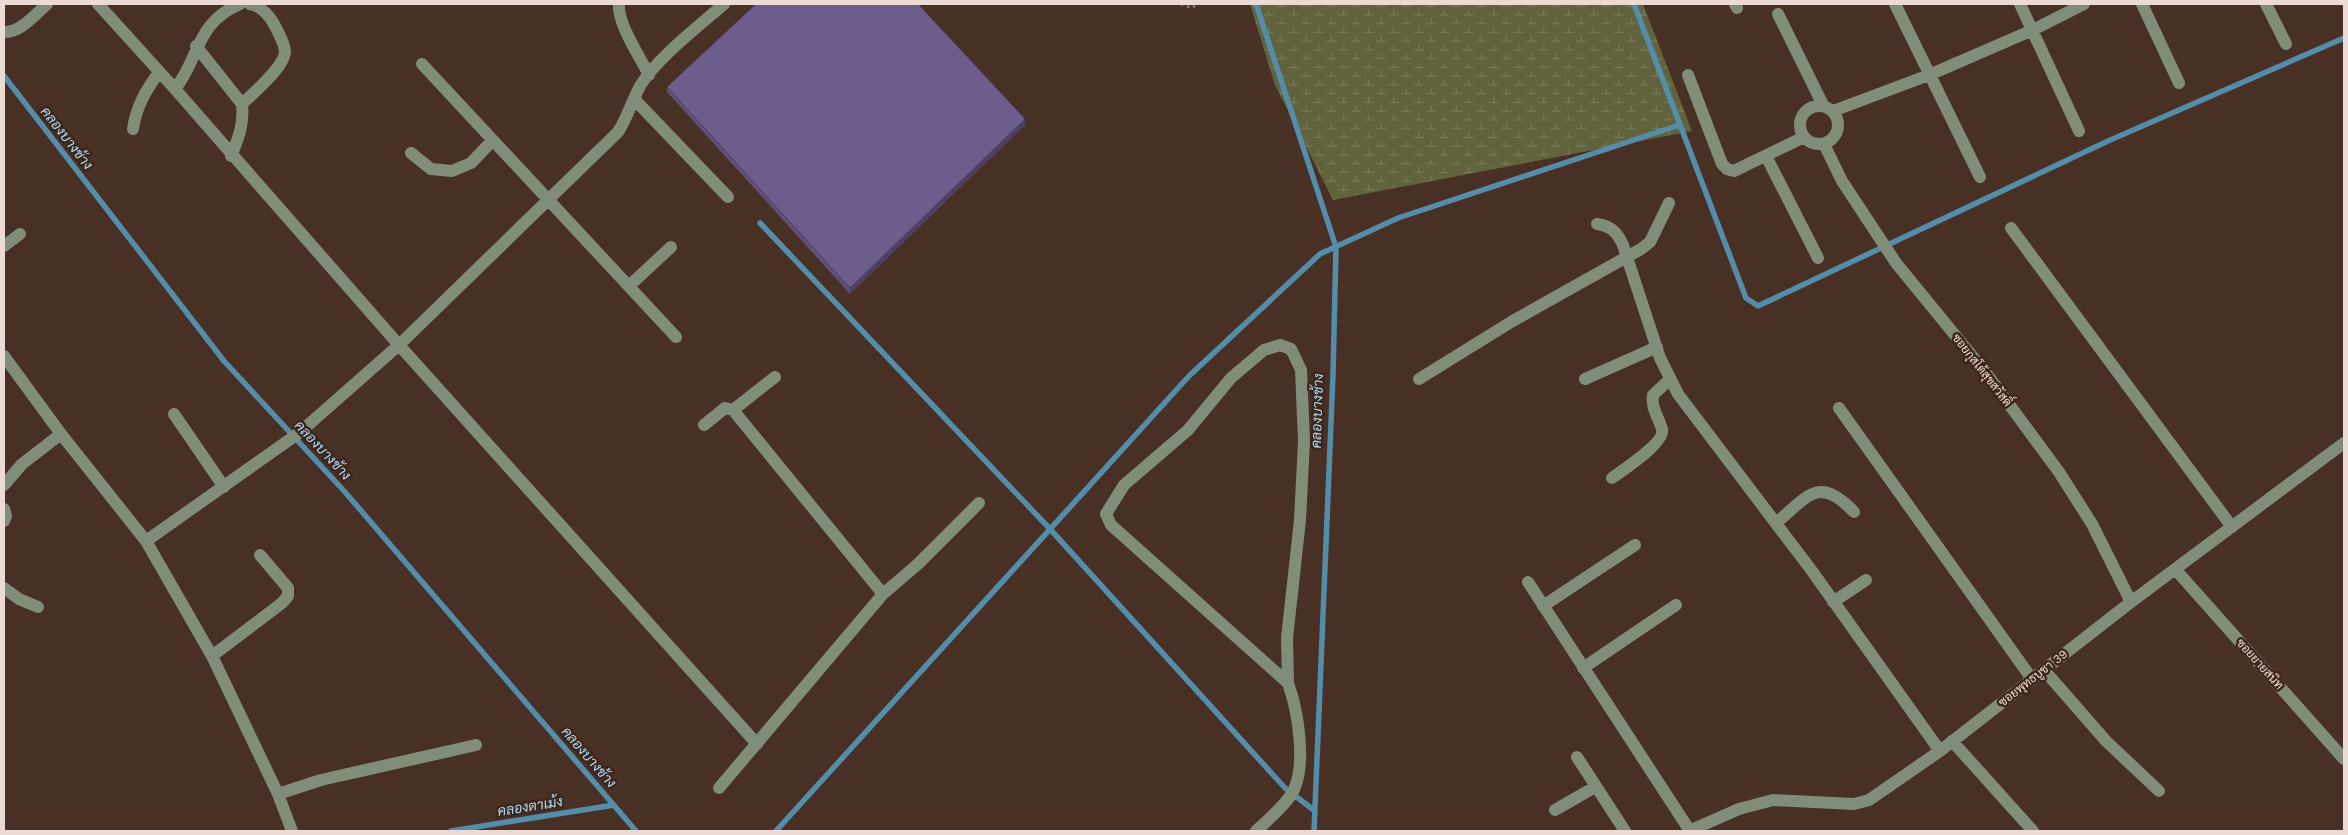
<svg xmlns="http://www.w3.org/2000/svg" width="2348" height="835" font-family="'Work Sans',Sarabun,sans-serif">
<style>
.wetland{fill:url(#wetland-marsh)}
.lines{fill:none;stroke-linecap:round;stroke-linejoin:round}
.stream{stroke:#538daa;stroke-width:5.5}
.path{stroke:#8e786e;stroke-width:3;stroke-dasharray:2.5 4;stroke-linecap:butt}
.minor{stroke:#808d78;stroke-width:12}
.wall{fill:#5e5078}
.shaded-wall{fill:#4c4162}
.building{fill:#6d5d8c;stroke:#4c4162}
.labels{text-anchor:middle;dominant-baseline:central;stroke-width:5;stroke-linejoin:round;paint-order:stroke}
.street-label{font-size:12px;fill:#ecdbd4;stroke:#3e261b}
.water-label{font-size:14px;font-style:italic;fill:#aadbf6;stroke:#3e261b}
</style>
<defs>
<pattern id="wetland-marsh" width="20" height="14" patternUnits="userSpaceOnUse" patternTransform="scale(1.25)"><rect width="20" height="14" fill="#61633c"/><path d="M1 5h8M5 5V1M11 12h8M15 12V8" fill="none" stroke="#787957"/></pattern>
</defs>
<rect width="100%" height="100%" fill="#493024"/>
<!-- wetland -->
<path class="wetland" d="M 1250,4 L 1643,4 L 1692,131 L 1333,200 L 1275,85 Z"/>
<g class="lines">
<!-- stream -->
<path class="stream" d="M 1256,4 L 1336,247 L 1333,375 L 1314,831
M 1634,4 L 1746,298 L 1758,306 L 2108,141 L 2344,38
M 4,76 L 224,361 L 345,492 L 636,831
M 760,223 L 1050,529 L 1285,788 L 1315,811
M 451,831 L 614,805
M 776,831 L 1189,376 L 1320,254 L 1398,218 L 1679,125"/>
<!-- path -->
<path class="path" d="M 1181,4 L 1192,8 L 1197,4"/>
<!-- minor -->
<path class="minor" d="M 98,4 L 175,89 L 399,345 L 757,744
M 619,4 C 617,23 640,57 649,75
M 1735,4 L 1737,8
M 1895,4 L 1980,177
M 2020,4 L 2079,131
M 2142,4 L 2179,83
M 2266,4 L 2286,44
M 1778,14 L 1823,105
M 4,32 C 20,33 36,14 47,4
M 196,46 L 242,104
M 422,64 L 676,337
M 1688,75 L 1722,164 L 1727,169 L 1734,171 L 1804,137
M 175,89 C 200,58 195,23 240,4
M 635,100 L 728,197
M1800 125a19 19 0 1 1 38 0a19 19 0 1 1-38 0Z
M 1833,111 L 1929,75 L 2033,30 L 2084,4
M 133,129 C 136,107 146,90 159,72
M 1824,144 L 1842,181 L 1896,263 L 1986,373 L 2059,472 L 2092,524 L 2131,602
M 411,153 L 431,169 L 452,171 L 471,163 L 493,140
M 231,156 C 239,137 244,124 242,104 C 253,93 285,67 285,51 C 284,42 279,34 275,26 C 270,16 261,6 250,4
M 1766,156 L 1818,258
M 1597,224 C 1611,226 1617,232 1623,245 L 1660,358 L 1678,394 L 1812,571 L 1940,751
M 2011,228 L 2232,527
M 4,246 L 20,234
M 629,286 L 671,247
M 4,356 L 61,434 L 146,541 L 212,656 L 278,794 L 292,831
M 1419,379 L 1511,322 L 1641,249 L 1650,242 L 1669,203
M 1585,379 L 1657,347
M 1839,408 L 2032,679
M 733,410 L 775,377
M 174,414 L 224,487
M 704,425 L 725,408 L 733,410 L 883,594
M 1612,478 C 1623,470 1666,442 1662,429 C 1658,416 1651,408 1653,395 L 1670,379
M 4,485 L 22,464 L 61,434
M 4,509 L 6,516 L 4,521
M 1776,523 C 1808,496 1819,475 1854,512
M 146,541 L 299,433 L 399,345 L 618,132 C 628,116 632,101 640,86 C 657,58 699,26 724,4
M 2175,569 L 2344,759
M 1528,582 L 1690,831
M 4,588 L 19,599 L 38,607
M 1833,602 L 1866,580
M 1543,606 L 1635,545
M 212,656 L 282,603 L 288,596 L 288,588 L 260,555
M 1583,668 L 1676,605
M 2044,670 L 2106,741 L 2159,791
M 1952,741 L 2033,831
M 1577,757 L 1625,831
M 719,788 L 883,594 L 918,564 L 979,503
M 278,794 L 321,780 L 476,745
M 1555,810 L 1595,787
M 1256,831 C 1268,820 1282,808 1291,795 C 1308,769 1298,711 1288,683 L 1111,525 L 1106,514 L 1124,485 L 1188,430 L 1231,378 L 1264,350 L 1280,345 L 1291,349 L 1301,370 L 1304,441 L 1300,520 L 1287,638 L 1288,683
M 1689,831 L 1739,809 L 1773,800 L 1854,804 L 1869,800 L 1940,751 L 2131,602 L 2344,443"/>
</g>
<!-- wall -->
<path class="wall" d="M 667,87 L 1025,125 L 850,294 L 667,92 Z"/>
<!-- shaded-wall -->
<path class="shaded-wall" d="M 1025,119 L 1025,125 L 850,294 L 850,288 Z"/>
<!-- building -->
<path class="building" d="M 756,4 L 918,4 L 1025,119 L 850,288 L 667,87 Z"/>
<g class="labels">
<!-- street labels -->
<g class="street-label">
<text transform="translate(1982 370) rotate(52)">ซอยกุสโต้สุขสวัสดิ์</text>
<text transform="translate(2260 664) rotate(48)">ซอยยายสนิท</text>
<text transform="translate(2033 678) rotate(-38)">ซอยพุทธบูชา 39</text>
</g>
<!-- water labels -->
<g class="water-label">
<text transform="translate(67 138) rotate(52)">คลองบางช้าง</text>
<text transform="translate(1317 411) rotate(-88)">คลองบางช้าง</text>
<text transform="translate(323 450) rotate(47)">คลองบางช้าง</text>
<text transform="translate(589 757) rotate(49)">คลองบางช้าง</text>
<text transform="translate(530 806) rotate(-9)">คลองตาเม้ง</text>
</g>
</g>
<!-- border -->
<rect width="2348" height="835" fill="none" stroke="#ecdbd4" stroke-width="10"/>
</svg>
